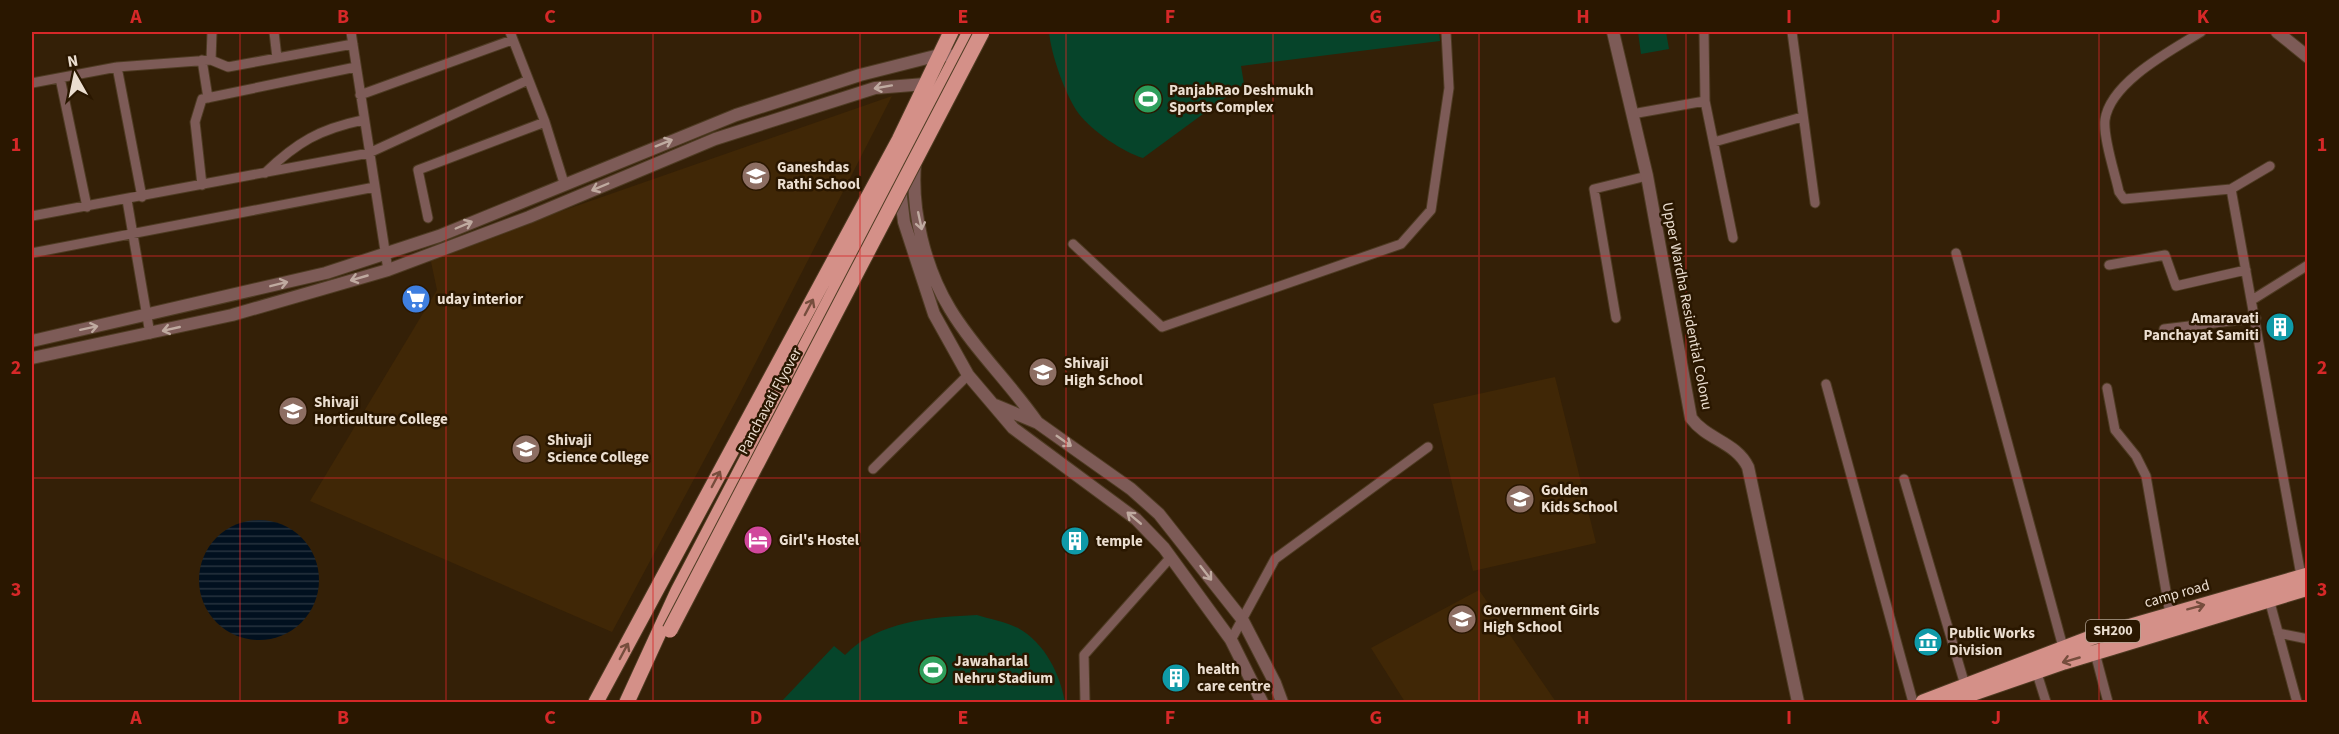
<svg xmlns="http://www.w3.org/2000/svg" width="2339" height="734" font-family="'Source Sans 3',sans-serif">
<style>
.built{fill:#402706}
.grass{fill:#06442a}
.water{fill:url(#water-rules)}
.lines{fill:none;stroke-linecap:round;stroke-linejoin:round}
.minor-casing{stroke:#4e3b23;stroke-width:11}
.tertiary-casing{stroke:#4e3b23;stroke-width:14}
.primary-casing{stroke:#4e3b23;stroke-width:17}
.minor{stroke:#7d5b57;stroke-width:9}
.tertiary{stroke:#7d5b57;stroke-width:12}
.primary{stroke:#d49088;stroke-width:15}
.primary-bridge-casing{stroke:#4e3b23;stroke-width:17;stroke-linecap:butt}
.primary-bridge{stroke:#d49088;stroke-width:15}
.oneway{stroke:#bfaaa0}
.oneway2{stroke:#764d3d}
.grid{fill:none;stroke:#d62828;stroke-width:1.5;stroke-opacity:0.55}
.labels{text-anchor:middle;dominant-baseline:central;stroke-width:5;stroke-linejoin:round;paint-order:stroke}
.shield{fill:#2a1700;stroke:#b1a292;stroke-width:1.5}
.shield-label{font-size:14px;font-weight:bold;fill:#ebded0}
.poi-label{font-size:15px;font-weight:bold;fill:#ebded0;stroke:#2a1700;text-anchor:start}
.street-label{font-size:15px;fill:#ebded0;stroke:#2a1700}
.neatline{fill:none;stroke:#d62828;stroke-width:2}
.grid-label{font-size:20px;text-anchor:middle;font-weight:bold;fill:#d62828}
</style>
<defs>
<pattern id="water-rules" width="6" height="5" patternUnits="userSpaceOnUse" patternTransform="scale(1.5)"><rect width="6" height="5" fill="#01101f"/><path d="M0 2.5h6" fill="none" stroke="#26323e"/></pattern>
</defs>
<rect width="100%" height="100%" fill="#342007"/>
<!-- built -->
<path class="built" d="M 892,96 L 738,397 L 612,632 L 310,501 L 437,290 L 430,257 Z
M 1555,377 L 1596,543 L 1473,571 L 1433,404 Z
M 1479,590 L 1556,702 L 1405,702 L 1371,648 Z"/>
<!-- grass -->
<path class="grass" d="M 1049,32 L 1439,32 L 1440,41 L 1241,66 L 1244,84 L 1143,158 C 1123,152 1092,131 1079,114 C 1065,95 1051,54 1049,32 Z
M 1638,32 L 1666,32 L 1669,49 L 1641,54 Z
M 977,615 C 990,619 1006,622 1018,628 C 1045,643 1060,674 1065,702 L 781,702 L 834,646 L 845,655 C 878,621 932,617 977,615 Z"/>
<!-- water -->
<path class="water" d="M199 580a60 60 0 1 1 120 0a60 60 0 1 1-120 0Z"/>
<g class="lines">
<!-- minor casing -->
<g class="minor-casing">
<path id="minor" d="M 274,32 L 277,58
M 351,32 L 388,270
M 510,32 L 545,122 L 564,183
M 1704,32 L 1705,101 L 1733,238
M 1792,32 L 1815,203
M 2201,32 C 2172,50 2110,82 2105,120 C 2103,138 2115,173 2119,192 L 2124,199 L 2231,189 L 2302,581
M 202,60 L 208,98
M 211,60 L 212,32
M 117,67 L 142,197
M 60,78 L 87,207
M 32,83 L 117,67 L 211,60 L 228,67 L 353,44
M 360,95 L 512,40
M 1632,114 L 1705,101
M 1714,142 L 1802,117
M 265,173 C 297,142 320,129 363,120
M 202,185 L 195,122 L 202,99 L 356,67
M 2231,189 L 2270,166
M 127,200 L 150,334
M 32,216 L 369,153 L 528,80
M 428,218 L 418,170 L 545,122
M 1073,244 L 1162,327 L 1401,244 L 1431,210 L 1449,88 L 1446,32
M 32,253 L 375,187
M 1956,253 L 2063,647
M 2109,265 L 2165,255 L 2176,286 L 2246,270
M 2252,300 L 2308,265
M 1616,318 L 1594,189 L 1647,176
M 2164,329 L 2256,318
M 1826,384 L 1913,702
M 2107,388 L 2115,430 L 2136,456 L 2146,476 L 2170,614
M 873,469 L 968,375
M 1904,479 L 1965,685
M 2269,599 L 2297,702
M 2278,633 L 2308,639
M 1231,640 L 1275,559 L 1428,447
M 2095,653 L 2108,702
M 2035,667 L 2046,702
M 1085,702 L 1084,655 L 1170,558"/>
</g>
<!-- tertiary casing -->
<g class="tertiary-casing">
<path id="tertiary" d="M 1613,32 L 1647,176 L 1691,418 C 1707,440 1736,442 1748,467 L 1798,702
M 2277,32 L 2308,57
M 915,163 C 911,211 925,268 950,309 C 974,349 1010,383 1037,422
M 900,189 L 904,222 L 934,314 L 968,375 L 1013,428 L 1136,519 L 1164,548 L 1231,640 L 1262,702
M 32,341 L 326,273 L 439,236 L 736,115 L 860,75 L 939,55 L 957,56
M 32,358 L 232,315 L 388,270 L 529,217 L 715,139 L 875,88 L 925,84 L 933,86
M 995,405 L 1038,423 L 1131,489 L 1159,514 L 1242,619 L 1275,683 L 1282,702"/>
</g>
<!-- primary casing -->
<g class="primary-casing">
<path id="primary" d="M 596,702 L 899,140 L 951,32
M 627,702 L 678,591 L 970,32
M 1923,702 L 2093,637 L 2308,575
M 1948,702 L 2064,662 L 2308,588"/>
</g>
<!-- minor -->
<use href="#minor" class="minor"/>
<!-- tertiary -->
<use href="#tertiary" class="tertiary"/>
<!-- primary -->
<use href="#primary" class="primary"/>
<!-- primary-bridge casing -->
<g class="primary-bridge-casing">
<path id="primary-bridge" d="M 670,630 L 982,32"/>
</g>
<!-- primary-bridge -->
<use href="#primary-bridge" class="primary-bridge"/>
</g>
<!-- one-way arrows -->
<defs><path id="oneway-shaft" d="M-6 0H5M1.5-3L5.5 0L1.5 3" fill="none" stroke-width="1.6" stroke-linecap="round" stroke-linejoin="round" transform="scale(1.5)"/></defs>
<g class="oneway">
<use href="#oneway-shaft" transform="translate(883 87) rotate(170)"/>
<use href="#oneway-shaft" transform="translate(664 143) rotate(-22)"/>
<use href="#oneway-shaft" transform="translate(600 187) rotate(157)"/>
<use href="#oneway-shaft" transform="translate(920 221) rotate(78)"/>
<use href="#oneway-shaft" transform="translate(464 225) rotate(-23)"/>
<use href="#oneway-shaft" transform="translate(359 278) rotate(164)"/>
<use href="#oneway-shaft" transform="translate(279 284) rotate(-14)"/>
<use href="#oneway-shaft" transform="translate(89 328) rotate(-12)"/>
<use href="#oneway-shaft" transform="translate(171 329) rotate(167)"/>
<use href="#oneway-shaft" transform="translate(1064 441) rotate(35)"/>
<use href="#oneway-shaft" transform="translate(1134 518) rotate(-140)"/>
<use href="#oneway-shaft" transform="translate(1206 573) rotate(52)"/>
</g>
<g class="oneway2">
<use href="#oneway-shaft" transform="translate(809 307) rotate(-62)"/>
<use href="#oneway-shaft" transform="translate(716 479) rotate(-62)"/>
<use href="#oneway-shaft" transform="translate(2196 607) rotate(-15)"/>
<use href="#oneway-shaft" transform="translate(624 651) rotate(-62)"/>
<use href="#oneway-shaft" transform="translate(2071 660) rotate(164)"/>
</g>
<!-- grid -->
<path class="grid" d="M 240,32 L 240,702M 446,32 L 446,702M 653,32 L 653,702M 860,32 L 860,702M 1066,32 L 1066,702M 1273,32 L 1273,702M 1479,32 L 1479,702M 1686,32 L 1686,702M 1893,32 L 1893,702M 2099,32 L 2099,702M 32,256 L 2308,256M 32,478 L 2308,478"/>
<!-- icons -->
<defs>
<g id="stadium-disc" transform="scale(1.5)"><circle r="9.5" fill="#2e9e5b" stroke="#2a1700"/><path d="M0-5a6.5 5 0 1 0 0 10a6.5 5 0 1 0 0-10ZM-3.5-1.8h7v3.6h-7Z" fill="#fff"/></g>
<g id="school-disc" transform="scale(1.5)"><circle r="9.5" fill="#8d6e63" stroke="#2a1700"/><path d="M0-5L7-2L0 1L-7-2ZM-4 1L0 2.5L4 1V4Q0 6-4 4Z" fill="#fff"/></g>
<g id="supermarket-disc" transform="scale(1.5)"><circle r="9.5" fill="#3f7fe0" stroke="#2a1700"/><path d="M-6-5.5h2.5l.6 2H6L4.5 2H-2.5L-4.4-4H-6ZM-1.5 3.2a1.3 1.3 0 1 0 .1 0ZM3 3.2a1.3 1.3 0 1 0 .1 0Z" fill="#fff"/></g>
<g id="building-disc" transform="scale(1.5)"><circle r="9.5" fill="#0f9aa8" stroke="#2a1700"/><path d="M-4-6H4V6H1V3H-1V6H-4ZM-2.5-4.3h1.7v1.8h-1.7ZM.8-4.3h1.7v1.8H.8ZM-2.5-1h1.7V.8h-1.7ZM.8-1h1.7V.8H.8Z" fill="#fff"/></g>
<g id="university-disc" transform="scale(1.5)"><circle r="9.5" fill="#8d6e63" stroke="#2a1700"/><path d="M0-5L7-2L0 1L-7-2ZM-4 1L0 2.5L4 1V4Q0 6-4 4Z" fill="#fff"/></g>
<g id="hotel-disc" transform="scale(1.5)"><circle r="9.5" fill="#d1479c" stroke="#2a1700"/><path d="M-6-4.5h1.5V1H6V5H4.5V3h-9V5H-6ZM-4 0a1.8 1.8 0 1 1 3.6 0ZM.5 0V-2.5h3Q6-2.5 6 0Z" fill="#fff"/></g>
<g id="museum-disc" transform="scale(1.5)"><circle r="9.5" fill="#0f9aa8" stroke="#2a1700"/><path d="M0-6L6-3V-2H-6V-3ZM-5-1h2V3h-2ZM-1-1h2V3h-2ZM3-1h2V3H3ZM-6 4H6V6H-6Z" fill="#fff"/></g>
</defs>
<g fill-rule="evenodd">
<use href="#stadium-disc" x="1148" y="99"/>
<use href="#school-disc" x="756" y="176"/>
<use href="#supermarket-disc" x="416" y="299"/>
<use href="#building-disc" x="2280" y="327"/>
<use href="#school-disc" x="1043" y="372"/>
<use href="#university-disc" x="293" y="411"/>
<use href="#university-disc" x="526" y="449"/>
<use href="#school-disc" x="1520" y="499"/>
<use href="#hotel-disc" x="758" y="540"/>
<use href="#building-disc" x="1075" y="541"/>
<use href="#school-disc" x="1462" y="619"/>
<use href="#museum-disc" x="1928" y="642"/>
<use href="#stadium-disc" x="933" y="670"/>
<use href="#building-disc" x="1176" y="678"/>
</g>
<g class="labels">
<!-- shield labels -->
<rect class="shield" x="2086" y="620" width="54" height="22" rx="4.5"/>
<g class="shield-label">
<text x="2113" y="631">SH200</text>
</g>
<!-- poi labels -->
<g class="poi-label">
<text x="1169" y="90">PanjabRao Deshmukh<tspan x="1169" dy="17">Sports Complex</tspan></text>
<text x="777" y="167">Ganeshdas<tspan x="777" dy="17">Rathi School</tspan></text>
<text x="437" y="299">uday interior</text>
<text x="2259" y="318" text-anchor="end">Amaravati<tspan x="2259" dy="17">Panchayat Samiti</tspan></text>
<text x="1064" y="363">Shivaji<tspan x="1064" dy="17">High School</tspan></text>
<text x="314" y="402">Shivaji<tspan x="314" dy="17">Horticulture College</tspan></text>
<text x="547" y="440">Shivaji<tspan x="547" dy="17">Science College</tspan></text>
<text x="1541" y="490">Golden<tspan x="1541" dy="17">Kids School</tspan></text>
<text x="779" y="540">Girl's Hostel</text>
<text x="1096" y="541">temple</text>
<text x="1483" y="610">Government Girls<tspan x="1483" dy="17">High School</tspan></text>
<text x="1949" y="633">Public Works<tspan x="1949" dy="17">Division</tspan></text>
<text x="954" y="661">Jawaharlal<tspan x="954" dy="17">Nehru Stadium</tspan></text>
<text x="1197" y="669">health<tspan x="1197" dy="17">care centre</tspan></text>
</g>
<!-- street labels -->
<g class="street-label">
<text transform="translate(1687 306) rotate(79)">Upper Wardha Residential Colonu</text>
<text transform="translate(770 401) rotate(-62)">Panchavati Flyover</text>
<text transform="translate(2177 594) rotate(-16)">camp road</text>
</g>
</g>
<!-- border -->
<rect width="2339" height="734" fill="none" stroke="#2a1700" stroke-width="66"/>
<!-- north arrow -->
<g transform="translate(75 75) rotate(351)" stroke="#2a1700" stroke-width="4.5" paint-order="stroke">
<path d="M0-4.5L10 22L0 15L-10 22Z" fill="#ebded0"/>
<text y="-9" font-size="16" font-weight="bold" text-anchor="middle" fill="#ebded0">N</text>
</g>
<rect x="33" y="33" width="2273" height="668" class="neatline"/>
<g class="grid-label">
<text x="136" y="23">A</text>
<text x="343" y="23">B</text>
<text x="550" y="23">C</text>
<text x="756" y="23">D</text>
<text x="963" y="23">E</text>
<text x="1170" y="23">F</text>
<text x="1376" y="23">G</text>
<text x="1583" y="23">H</text>
<text x="1789" y="23">I</text>
<text x="1996" y="23">J</text>
<text x="2203" y="23">K</text>
<text x="16" y="151">1</text>
<text x="2322" y="151">1</text>
<text x="16" y="374">2</text>
<text x="2322" y="374">2</text>
<text x="16" y="596">3</text>
<text x="2322" y="596">3</text>
<text x="136" y="724">A</text>
<text x="343" y="724">B</text>
<text x="550" y="724">C</text>
<text x="756" y="724">D</text>
<text x="963" y="724">E</text>
<text x="1170" y="724">F</text>
<text x="1376" y="724">G</text>
<text x="1583" y="724">H</text>
<text x="1789" y="724">I</text>
<text x="1996" y="724">J</text>
<text x="2203" y="724">K</text>
</g>
</svg>
